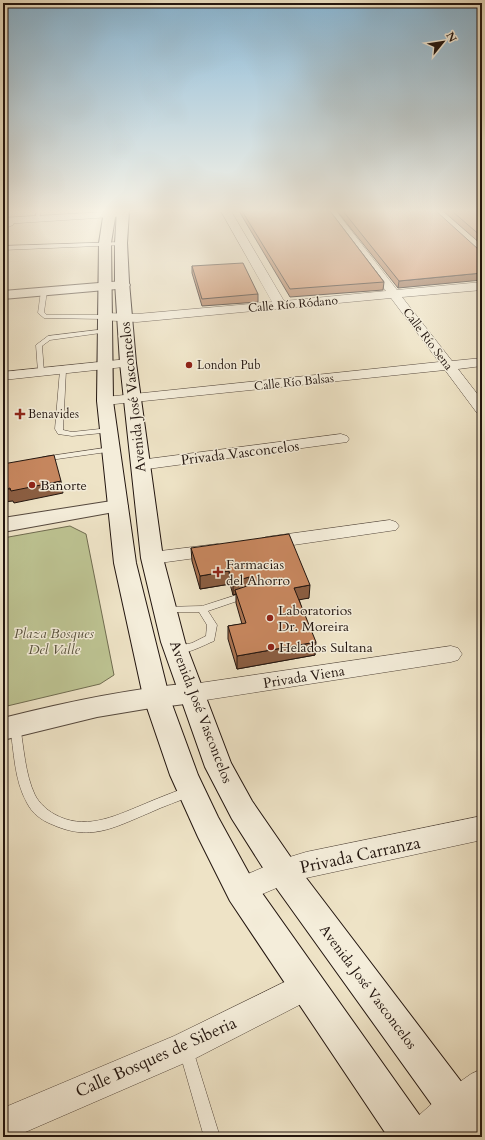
<svg xmlns="http://www.w3.org/2000/svg" width="485" height="1140" font-family="Cardo,serif">
<style>
.green{fill:#bdc392;stroke:#706c50}
.lines{fill:none;stroke-linecap:round;stroke-linejoin:round}
.service-casing{stroke:#55483d;stroke-width:1}
.minor-casing{stroke:#55483d;stroke-width:1}
.tertiary-casing{stroke:#55483d;stroke-width:2}
.secondary-casing{stroke:#22150f;stroke-width:2}
.service{fill:#f4edda;fill-rule:evenodd}
.minor{fill:#f4edda;fill-rule:evenodd}
.tertiary{fill:#f4edda;fill-rule:evenodd}
.secondary{fill:#f4edda;fill-rule:evenodd}
.wall{fill:#ab7452;stroke:#22150f}
.shaded-wall{fill:#8b5e42;stroke:#22150f}
.building{fill:#c7875f;stroke:#22150f}
.poi-dot{fill:#8f2418;stroke:#f4edda;stroke-width:1.5}
.labels{text-anchor:middle;dominant-baseline:central;stroke-width:3;stroke-linejoin:round;paint-order:stroke}
.far-street-label{font-size:12px;fill:#22150f;stroke:#f4edda}
.far-poi-label{font-size:12px;fill:#22150f;stroke:#f4edda;text-anchor:start}
.street-label{font-size:14px;fill:#22150f;stroke:#f4edda}
.poi-label{font-size:14px;fill:#22150f;stroke:#f4edda;text-anchor:start}
.park-label{font-size:14px;font-style:italic;fill:#58523d;stroke:#f4edda}
.near-street-label{font-size:17px;fill:#22150f;stroke:#f4edda}
</style>
<rect width="100%" height="100%" fill="#eee3c6"/>
<filter id="stains"><feTurbulence type="fractalNoise" baseFrequency=".005" numOctaves="4"/><feColorMatrix values="0 0 0 0 .2 0 0 0 0 .09 0 0 0 0 .02 0 0 0 .5 -.17"/></filter>
<radialGradient id="worn" r=".72"><stop offset=".6" stop-color="#630" stop-opacity="0"/><stop offset="1" stop-color="#630" stop-opacity=".3"/></radialGradient>
<!-- green -->
<path class="green" d="M 70,526 L 86,534 L 114,675 L 100,684 L 3,707 L 3,538 Z"/>
<g class="lines">
<!-- service casing -->
<g class="service-casing">
<path id="service" d="M 37,211 L 41,211 L 39,219 L 37,220 L 35,219 Z
M 11,219 L 15,220 L 13,225 L 3,229 L 3,226 L 9,223 Z
M 123,242 L 124,243 L 121,245 L 3,250 L 3,246 Z
M 44,289 L 47,291 L 44,312 L 47,315 L 104,315 L 107,317 L 104,319 L 44,318 L 38,313 L 41,291 Z
M 106,329 L 109,331 L 108,332 L 50,340 L 42,346 L 44,372 L 41,374 L 38,372 L 36,345 L 48,336 Z
M 63,368 L 66,370 L 63,430 L 72,432 L 109,428 L 113,430 L 112,432 L 72,436 L 58,434 L 55,429 L 60,370 Z
M 111,447 L 115,449 L 114,451 L 43,461 L 39,459 L 43,457 Z
M 246,592 L 251,595 L 249,597 L 208,611 L 217,625 L 214,641 C 204,645 185,656 173,653 L 172,650 L 173,647 L 192,643 L 206,636 L 207,625 L 199,612 L 165,612 L 162,611 L 160,609 L 162,607 L 202,606 Z
M 15,722 L 19,723 L 20,726 C 24,748 25,774 35,795 C 39,803 47,810 54,814 C 84,831 113,817 142,805 C 158,798 174,792 190,786 L 194,787 L 196,791 L 194,795 C 179,801 164,806 149,813 C 113,828 90,842 51,824 C 41,820 32,813 27,803 C 14,780 14,751 10,726 L 11,723 Z
M 186,1043 L 191,1045 L 193,1050 L 220,1137 L 204,1137 L 179,1050 L 181,1045 Z"/>
</g>
<!-- minor casing -->
<g class="minor-casing">
<path id="minor" d="M 123,211 L 127,212 L 128,214 L 127,216 L 3,224 L 3,218 Z
M 221,211 L 231,211 L 284,301 L 386,291 L 326,211 L 336,211 L 397,290 L 482,282 L 482,290 L 402,297 L 452,361 L 482,358 L 482,366 L 458,369 L 482,400 L 482,414 L 477,413 L 445,370 L 105,405 L 100,404 L 98,401 L 100,398 L 105,397 L 439,362 L 391,298 L 137,322 L 100,320 L 98,317 L 100,314 L 104,313 L 137,314 L 272,302 Z
M 128,359 L 133,360 L 135,363 L 133,366 L 3,380 L 3,372 Z
M 341,434 L 347,436 L 349,439 L 347,442 L 140,470 L 134,468 L 132,465 L 134,462 L 140,460 Z
M 390,520 L 396,522 L 399,526 L 396,530 L 266,549 L 260,547 L 257,543 L 260,539 L 266,537 Z
M 218,544 L 225,546 L 227,550 L 225,554 L 152,564 L 145,562 L 143,558 L 145,554 L 152,552 Z
M 451,646 L 458,648 L 462,654 L 458,660 L 451,662 L 193,702 L 185,699 L 182,693 L 185,687 L 193,684 Z
M 482,816 L 482,840 L 306,878 L 286,884 L 241,903 L 231,899 L 227,890 L 231,881 L 283,859 L 306,852 Z
M 307,971 L 317,976 L 322,986 L 317,996 L 196,1058 L 14,1137 L 3,1137 L 3,1108 L 174,1036 Z
M 482,1069 L 482,1105 L 445,1137 L 403,1137 L 408,1125 L 444,1093 L 471,1074 Z"/>
</g>
<!-- tertiary casing -->
<g class="tertiary-casing">
<path id="tertiary" d="M 123,281 L 128,282 L 130,285 L 128,288 L 3,299 L 3,291 Z
M 118,500 L 125,502 L 128,506 L 125,510 L 3,532 L 3,518 Z
M 193,683 L 202,686 L 206,693 L 202,700 L 193,703 L 145,709 L 97,717 L 3,740 L 3,718 C 66,702 128,689 193,683 Z"/>
</g>
<!-- secondary casing -->
<g class="secondary-casing">
<path id="secondary" d="M 104,211 L 116,211 L 111,243 L 113,401 L 136,563 L 169,696 L 198,775 L 218,817 L 252,879 L 425,1123 L 430,1137 L 388,1137 L 230,901 L 198,837 L 170,775 L 143,696 L 114,563 L 97,401 L 99,243 Z
M 117,211 L 129,211 L 127,243 L 129,282 L 136,363 L 163,558 L 185,642 L 231,763 L 252,801 L 294,862 L 482,1109 L 482,1137 L 455,1137 L 272,882 L 232,819 L 205,767 L 161,642 L 141,558 L 120,363 L 115,282 L 115,243 Z"/>
</g>
<!-- service -->
<use href="#service" class="service"/>
<!-- minor -->
<use href="#minor" class="minor"/>
<!-- tertiary -->
<use href="#tertiary" class="tertiary"/>
<!-- secondary -->
<use href="#secondary" class="secondary"/>
</g>
<!-- wall -->
<path class="wall" d="M 239,211 L 330,211 L 384,282 L 383,290 L 290,297 Z
M 337,211 L 436,211 L 398,288 Z
M 443,211 L 482,211 L 482,245 Z
M 192,266 L 258,294 L 258,302 L 202,306 L 192,273 Z
M 191,548 L 309,598 L 299,599 L 315,655 L 237,669 L 228,639 L 228,626 L 242,624 L 236,603 L 236,594 L 233,595 L 230,584 L 200,589 L 192,561 Z"/>
<!-- shaded-wall -->
<path class="shaded-wall" d="M 482,273 L 482,280 L 398,288 L 399,281 Z
M 61,481 L 63,493 L 14,503 L 13,501 L 3,502 L 3,490 Z
M 229,571 L 230,584 L 200,589 L 200,576 Z
M 249,577 L 249,590 L 235,590 L 236,594 L 233,595 L 233,582 Z
M 310,585 L 309,598 L 293,601 L 294,588 Z
M 316,642 L 315,655 L 237,669 L 237,656 Z"/>
<!-- building -->
<path class="building" d="M 242,211 L 330,211 L 384,282 L 290,289 Z
M 343,211 L 436,211 L 478,249 L 482,250 L 482,273 L 399,281 Z
M 452,211 L 482,211 L 482,237 Z
M 243,263 L 258,294 L 202,299 L 192,266 Z
M 54,455 L 61,481 L 11,491 L 10,488 L 3,490 L 3,464 Z
M 289,534 L 310,585 L 294,588 L 316,642 L 237,656 L 228,626 L 246,623 L 235,590 L 253,584 L 256,581 L 249,577 L 233,582 L 229,571 L 200,576 L 191,548 Z"/>
<!-- sky -->
<linearGradient id="sky" x2="0" y2="1"><stop stop-color="#89b8d7"/><stop offset="0.57" stop-color="#f7f2e5"/><stop offset="1" stop-color="#f7f2e5" stop-opacity="0"/></linearGradient>
<rect width="485" height="370" fill="url(#sky)"/>
<!-- markers -->
<g class="poi-dot">
<circle cx="189" cy="365" r="4"/>
<path d="M18 408h4v4h4v4h-4v4h-4v-4h-4v-4h4z"/>
<circle cx="32" cy="485" r="4"/>
<path d="M216 566h4v4h4v4h-4v4h-4v-4h-4v-4h4z"/>
<circle cx="270" cy="618" r="4"/>
<circle cx="271" cy="647" r="4"/>
</g>
<g class="labels">
<!-- far-street labels -->
<g class="far-street-label">
<text transform="translate(293 304) rotate(-5)">Calle Río Ródano</text>
<text transform="translate(428 339) rotate(53)">Calle Río Sena</text>
<text transform="translate(294 382) rotate(-6)">Calle Río Balsas</text>
</g>
<!-- far-poi labels -->
<g class="far-poi-label">
<text x="197" y="365">London Pub</text>
<text x="28" y="414">Benavides</text>
</g>
<!-- street labels -->
<g class="street-label">
<text transform="translate(133 397) rotate(-96)">Avenida José Vasconcelos</text>
<text transform="translate(240 453) rotate(-7)">Privada Vasconcelos</text>
<text transform="translate(304 677) rotate(-9)">Privada Viena</text>
<text transform="translate(201 712) rotate(69)">Avenida José Vasconcelos</text>
<text transform="translate(368 987) rotate(53)">Avenida José Vasconcelos</text>
</g>
<!-- poi labels -->
<g class="poi-label">
<text x="40" y="485">Banorte</text>
<text x="226" y="564">Farmacias<tspan x="226" dy="16">del Ahorro</tspan></text>
<text x="278" y="610">Laboratorios<tspan x="278" dy="16">Dr. Moreira</tspan></text>
<text x="279" y="647">Helados Sultana</text>
</g>
<!-- park labels -->
<g class="park-label">
<text x="54" y="633">Plaza Bosques<tspan x="54" dy="16">Del Valle</tspan></text>
</g>
<!-- near-street labels -->
<g class="near-street-label">
<text transform="translate(360 855) rotate(-12)">Privada Carranza</text>
<text transform="translate(156 1057) rotate(-24)">Calle Bosques de Siberia</text>
</g>
</g>
<!-- margin -->
<rect width="485" height="1140" fill="none" stroke="#eee3c6" stroke-width="16"/>
<rect x="4" y="4" width="477" height="1132" fill="none" stroke="#22150f" stroke-width="2"/>
<rect x="8" y="8" width="469" height="1124" fill="none" stroke="#22150f"/>
<!-- north arrow -->
<g transform="translate(443 42) rotate(60)" stroke="#f4edda" stroke-width="3" paint-order="stroke">
<path d="M0-3L7 15L0 10L-7 15Z" fill="#22150f"/>
<text y="-6" font-size="11" font-weight="bold" text-anchor="middle" fill="#22150f">N</text>
</g>
<rect width="100%" height="100%" filter="url(#stains)"/>
<rect width="100%" height="100%" fill="url(#worn)"/>
</svg>
